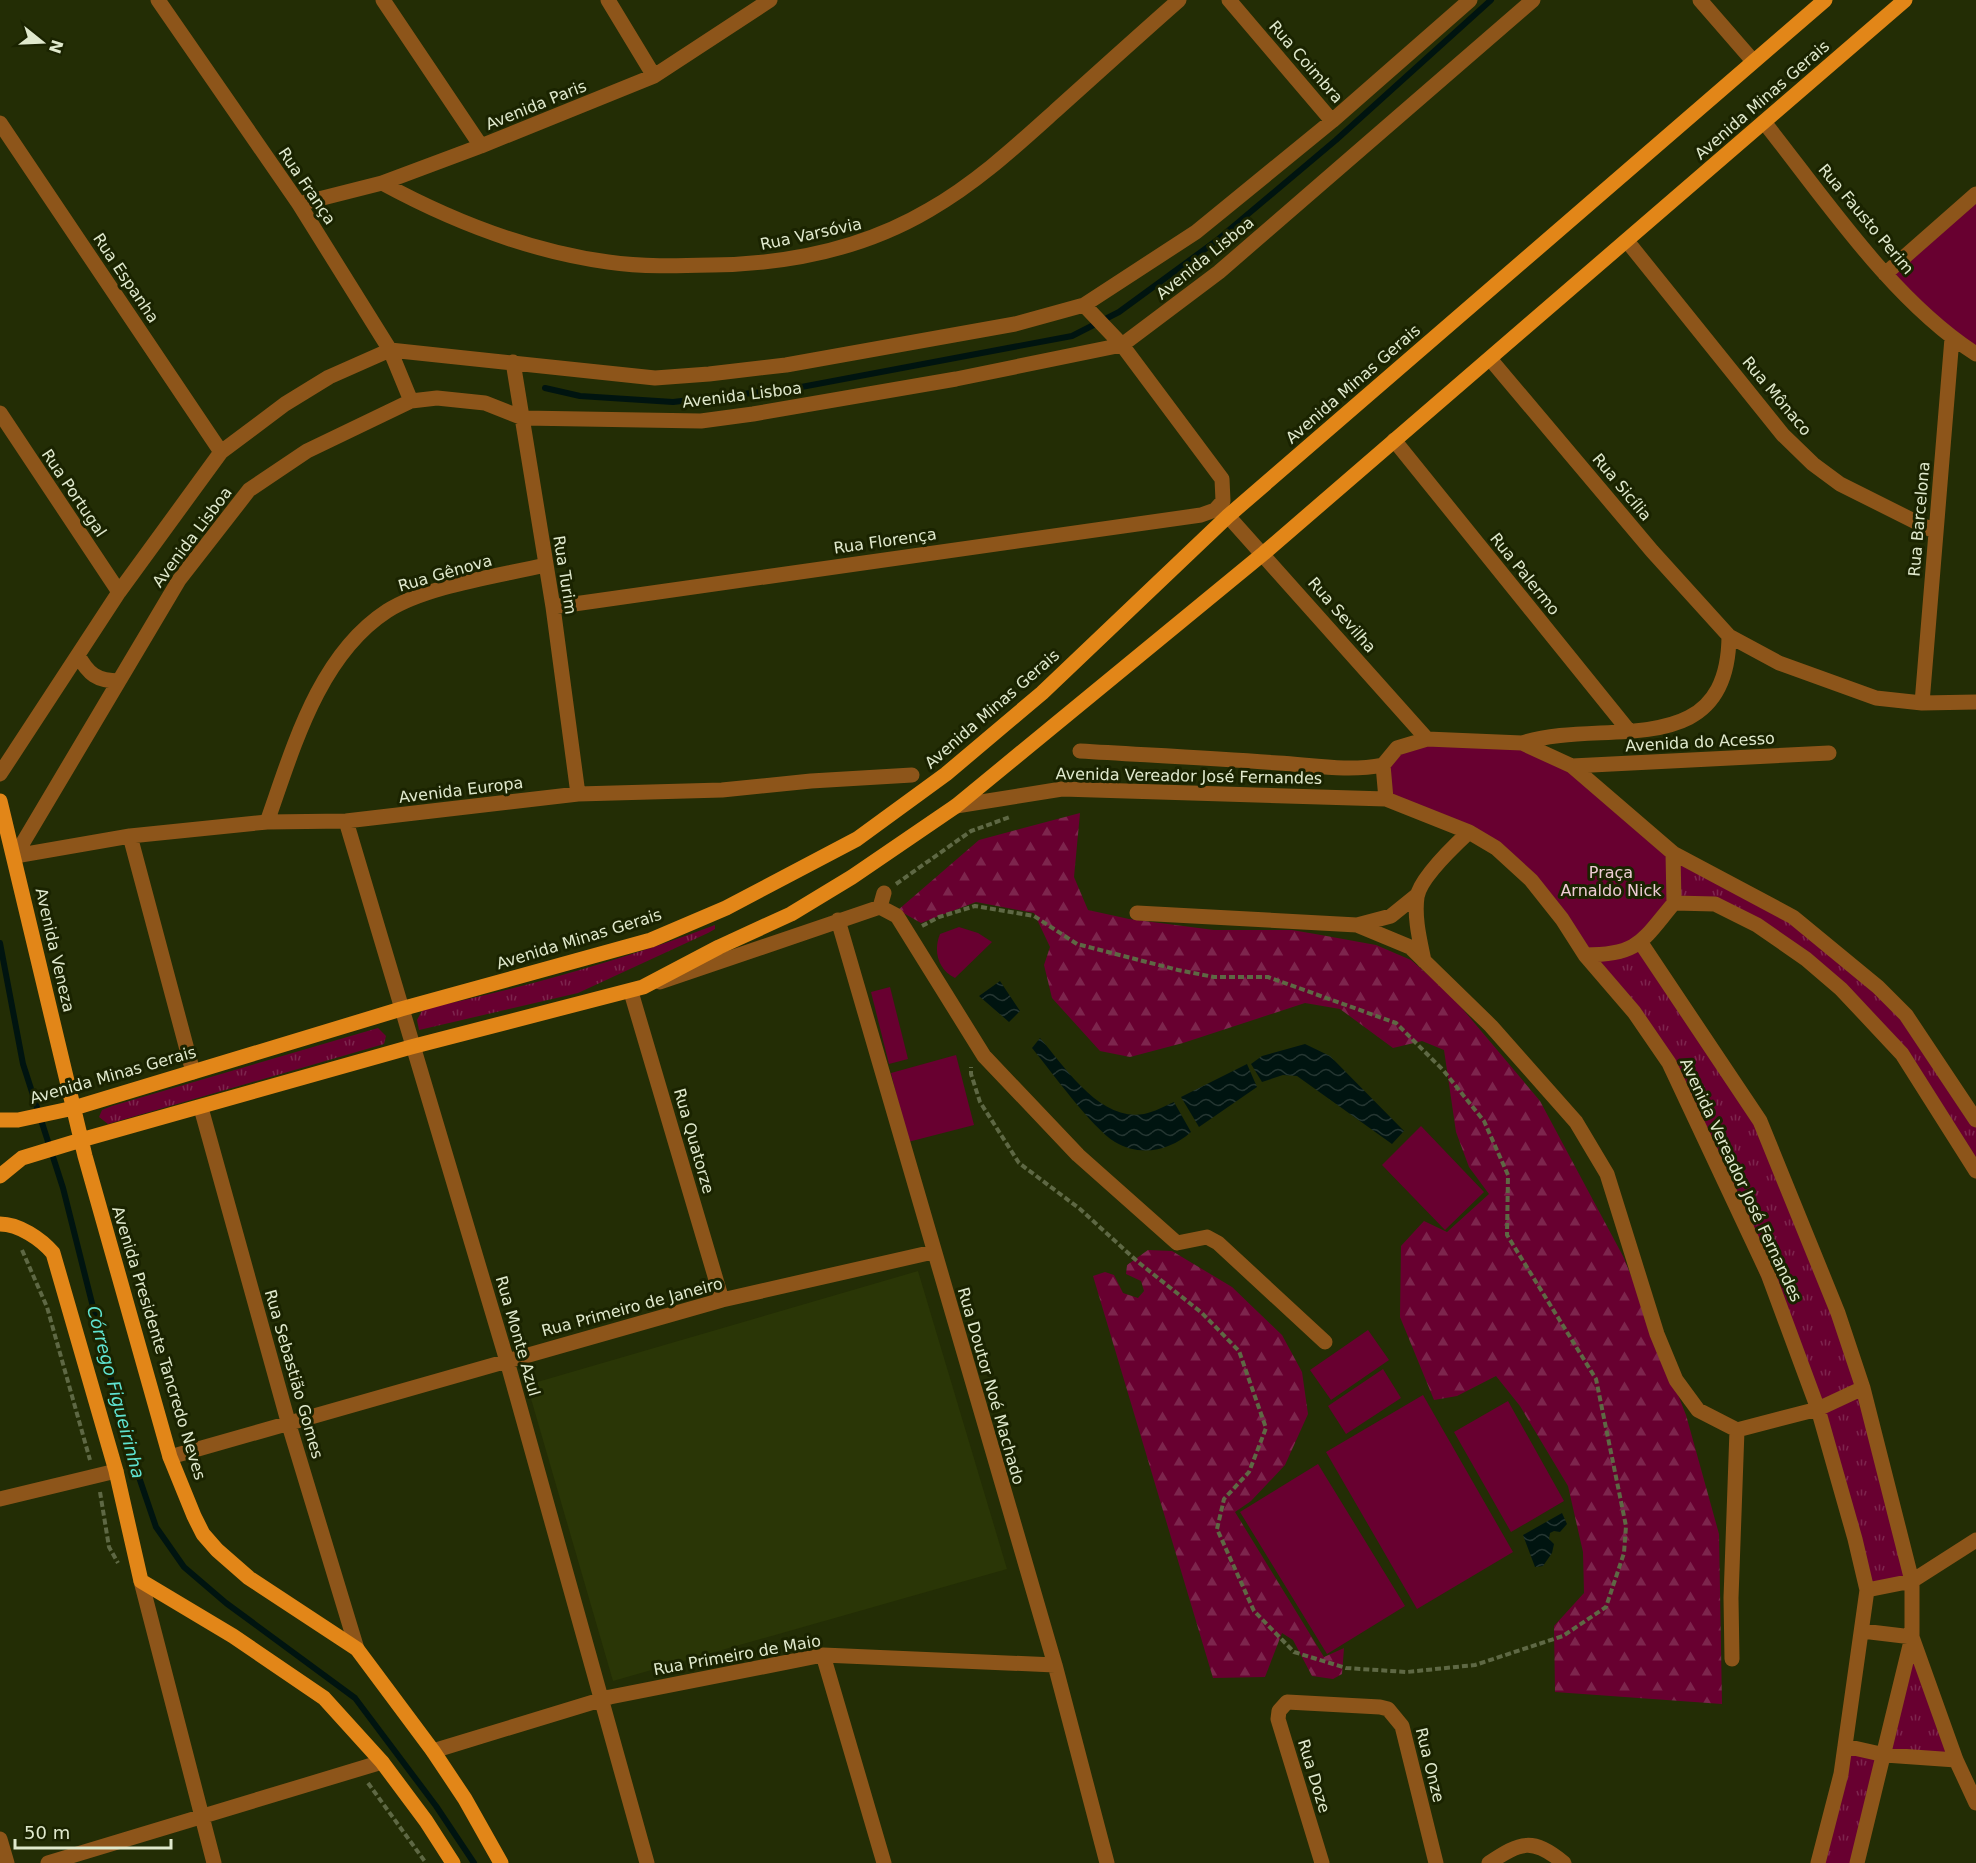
<svg xmlns="http://www.w3.org/2000/svg" width="1976" height="1863" font-family="'DejaVu Sans',sans-serif">
<style>
.built{fill:#2a3606}
.grass{fill:url(#grass-tufts)}
.forest{fill:url(#forest-firs)}
.green{fill:#680030}
.water{fill:url(#water-waves)}
.lines{fill:none;stroke-linecap:round;stroke-linejoin:round}
.stream{stroke:#001410;stroke-width:6}
.path{stroke:#5e6844;stroke-width:4;stroke-dasharray:6 3;stroke-linecap:butt}
.minor{stroke:#8d551a;stroke-width:15}
.major{stroke:#e28618;stroke-width:15}
.labels{text-anchor:middle;dominant-baseline:central;stroke-width:6;stroke-linejoin:round;paint-order:stroke}
.street-label{font-size:16px;fill:#e0e9cd;stroke:#1a2300}
.park-label{font-size:16px;fill:#eeccd4;stroke:#1a2300}
.water-label{font-size:18px;font-style:italic;fill:#5fe3d0;stroke:#1a2300}
</style>
<defs>
<pattern id="grass-tufts" width="24" height="20" patternUnits="userSpaceOnUse" patternTransform="scale(1.5)"><rect width="24" height="20" fill="#680030"/><path d="M3 7l-1-3M5 7V3M7 7l1-3M15 17l-1-3M17 17v-4M19 17l1-3" fill="none" stroke="#7d254d"/></pattern>
<pattern id="forest-firs" width="22" height="20" patternUnits="userSpaceOnUse" patternTransform="scale(1.5)"><rect width="22" height="20" fill="#680030"/><path d="M5 1l3.5 6h-7zM16 11l3.5 6h-7z" fill="#7d254d"/></pattern>
<pattern id="water-waves" width="16" height="10" patternUnits="userSpaceOnUse" patternTransform="scale(1.5)"><rect width="16" height="10" fill="#001410"/><path d="M0 5q4-4 8 0t8 0" fill="none" stroke="#253632"/></pattern>
</defs>
<rect width="100%" height="100%" fill="#232d05"/>
<!-- built -->
<path class="built" d="M 918,1271 L 1007,1569 L 613,1681 L 527,1385 Z"/>
<!-- grass -->
<path class="grass" d="M 1673,853 L 1793,917 L 1878,987 L 1976,1117 L 1976,1171 L 1902,1054 L 1841,989 L 1715,904 L 1674,903 Z
M 715,925 L 715,929 L 708,933 L 578,993 L 419,1030 L 417,1020 L 423,1009 C 523,988 620,961 715,925 Z
M 1641,943 L 1760,1121 L 1838,1313 L 1912,1581 L 1867,1590 L 1818,1409 L 1669,1063 L 1585,955 Z
M 378,1028 L 386,1036 L 384,1044 L 108,1124 L 99,1117 L 102,1110 L 112,1106 Z
M 1912,1637 L 1956,1760 L 1885,1755 L 1857,1863 L 1818,1863 L 1845,1746 L 1884,1755 Z"/>
<!-- forest -->
<path class="forest" d="M 1080,813 L 1074,877 L 1088,910 L 1129,919 L 1214,930 L 1292,930 L 1321,935 L 1376,945 L 1411,960 L 1450,994 L 1540,1101 L 1624,1258 L 1686,1415 L 1719,1534 L 1722,1704 L 1555,1692 L 1554,1626 L 1584,1593 L 1583,1552 L 1568,1486 L 1520,1406 L 1496,1376 L 1457,1396 L 1434,1400 L 1400,1317 L 1401,1246 L 1424,1221 L 1447,1232 L 1489,1194 L 1469,1167 L 1456,1132 L 1444,1050 L 1422,1041 L 1393,1048 L 1340,1009 L 1305,1003 L 1183,1043 L 1130,1057 L 1100,1051 L 1052,998 L 1044,965 L 1050,947 L 1034,913 L 976,902 L 921,923 L 898,910 L 979,840 Z
M 1148,1250 L 1172,1251 L 1232,1287 L 1282,1335 L 1302,1372 L 1308,1414 L 1285,1465 L 1251,1501 L 1235,1512 L 1324,1657 L 1344,1648 L 1342,1674 L 1333,1679 L 1312,1676 L 1293,1640 L 1282,1633 L 1265,1677 L 1213,1678 L 1093,1276 L 1105,1272 L 1114,1275 L 1123,1293 L 1138,1298 L 1144,1291 L 1141,1281 L 1126,1274 L 1127,1265 Z"/>
<!-- green -->
<path class="green" d="M 1976,194 L 1976,354 L 1885,274 Z
M 1427,739 L 1522,743 L 1572,766 L 1673,853 L 1674,903 L 1641,943 L 1585,955 L 1496,848 L 1386,799 L 1383,765 Z
M 959,927 L 978,933 L 992,942 L 955,978 C 938,970 933,951 940,934 Z
M 890,987 L 908,1059 L 889,1064 L 871,992 Z
M 956,1055 L 974,1125 L 908,1142 L 891,1073 Z
M 1421,1126 L 1484,1192 L 1445,1230 L 1382,1165 Z
M 1368,1330 L 1389,1360 L 1331,1400 L 1310,1370 Z
M 1383,1369 L 1401,1398 L 1346,1434 L 1328,1406 Z
M 1423,1395 L 1513,1552 L 1417,1609 L 1326,1452 Z
M 1508,1401 L 1564,1501 L 1511,1532 L 1454,1432 Z
M 1318,1464 L 1405,1606 L 1327,1654 L 1240,1512 Z"/>
<!-- water -->
<path class="water" d="M 1000,981 L 1020,1011 L 1009,1022 L 979,996 Z
M 1040,1038 C 1065,1067 1100,1122 1144,1114 C 1154,1112 1165,1106 1174,1102 L 1191,1132 C 1170,1151 1140,1157 1115,1142 C 1092,1128 1051,1071 1032,1048 Z
M 1305,1044 L 1330,1056 L 1404,1131 L 1392,1144 L 1297,1076 L 1283,1075 L 1262,1082 L 1251,1064 L 1262,1056 Z
M 1247,1064 L 1257,1087 L 1199,1127 L 1181,1097 Z
M 1562,1513 L 1567,1524 L 1560,1532 L 1554,1531 L 1550,1533 L 1549,1539 L 1554,1544 L 1552,1553 L 1543,1566 L 1535,1567 L 1523,1535 Z"/>
<g class="lines">
<!-- stream -->
<path class="stream" d="M 545,388 L 580,396 L 673,402 L 796,388 L 1072,336 L 1119,312 L 1216,241 L 1336,140 L 1491,0
M 0,943 L 23,1064 L 63,1188 L 127,1442 L 156,1527 L 184,1567 L 226,1603 L 355,1698 L 436,1806 L 474,1863"/>
<!-- path -->
<path class="path" d="M 896,884 L 971,831 L 1010,817
M 922,926 L 939,917 L 975,906 L 1034,916 L 1077,944 L 1178,970 L 1214,977 L 1268,977 L 1396,1023 L 1443,1070 L 1484,1121 L 1508,1175 L 1507,1235 L 1596,1379 L 1626,1526 L 1624,1553 L 1606,1607 L 1563,1636 L 1475,1665 L 1407,1672 L 1346,1668 L 1294,1652 L 1254,1611 L 1217,1529 L 1224,1499 L 1249,1472 L 1266,1428 L 1239,1351 L 1202,1313 L 1138,1262 L 1080,1209 L 1019,1163 L 980,1102 L 971,1074 L 971,1067
M 22,1250 L 47,1307 L 90,1460
M 100,1492 L 109,1547 L 118,1563
M 368,1783 L 426,1863"/>
<!-- minor -->
<path class="minor" d="M 158,0 L 299,204 L 390,350 L 411,401
M 383,0 L 481,146
M 608,0 L 654,76
M 1229,0 L 1332,121
M 1700,0 L 1753,61
M 1764,122 C 1825,199 1893,301 1976,354
M 0,123 L 221,452
M 382,183 C 452,221 528,251 608,262 C 643,267 677,266 712,265 C 788,264 863,249 929,210 C 976,183 1014,148 1054,112 C 1095,75 1137,37 1179,0
M 299,204 L 382,183 L 481,146 L 654,76 L 770,0
M 1627,241 L 1783,435 L 1813,464 L 1840,484 L 1936,532
M 1885,274 L 1976,194
M 1491,360 L 1652,551 L 1729,636 L 1779,663 L 1876,698 L 1922,703 L 1976,702
M 513,362 L 553,607 L 578,794
M 0,413 L 119,592
M 1394,440 L 1629,731
M 1228,516 L 1427,739
M 553,607 L 1201,515 L 1215,510 L 1223,501 L 1222,479 L 1122,345 L 1084,305
M 78,655 C 88,674 97,681 119,681
M 1922,703 L 1952,338
M 1522,743 C 1603,717 1728,765 1729,636
M 1080,751 C 1146,755 1212,758 1278,763 C 1313,765 1347,772 1383,765
M 1572,766 L 1829,753
M 0,774 L 119,592 L 221,452 L 285,404 L 329,377 L 390,350 L 655,378 L 709,374 L 786,365 L 1015,324 L 1084,305 L 1196,232 L 1332,121 L 1470,0
M 1386,799 L 1383,765 L 1397,748 L 1427,739 L 1522,743 L 1572,766 L 1673,853 L 1793,917 L 1878,987 L 1906,1015 L 1976,1120
M 956,806 L 1062,789 L 1386,799 L 1469,832 L 1496,848 L 1531,880 L 1562,919 L 1585,955 L 1634,1012 L 1669,1063 L 1768,1274 L 1818,1409 L 1855,1539 L 1867,1590 L 1841,1774 L 1818,1863
M 346,821 L 507,1361 L 647,1863
M 267,822 C 293,749 318,656 387,611 C 426,586 499,576 545,565
M 130,836 L 193,1072
M 15,856 L 179,580 L 249,490 L 307,451 L 411,401 L 437,398 L 485,403 L 523,418 L 701,421 L 753,414 L 956,379 L 1122,345 L 1219,272 L 1533,0
M 15,856 L 130,836 L 267,822 L 346,821 L 578,794 L 722,790 L 811,781 L 912,775
M 1674,903 L 1715,904 L 1757,925 L 1806,959 L 1841,989 L 1902,1054 L 1976,1171
M 880,907 L 897,916 L 984,1056 L 1078,1155 L 1177,1243 L 1207,1237 L 1218,1243 L 1325,1342
M 1137,913 L 1357,925 L 1410,947 L 1491,1026 L 1576,1122 L 1607,1174 L 1657,1334 L 1676,1380 L 1698,1410 L 1737,1430 L 1818,1409 L 1863,1388
M 838,920 L 1055,1665 L 1107,1863
M 1357,925 L 1391,916 L 1417,895
M 1641,943 L 1760,1121 L 1838,1313 L 1863,1388 L 1912,1581 L 1912,1637 L 1857,1863
M 1585,955 C 1639,955 1642,941 1674,903 L 1673,853
M 1424,961 C 1420,941 1414,918 1417,897 C 1420,878 1455,845 1469,832
M 660,982 L 880,907 L 884,893
M 631,992 L 722,1300
M 201,1108 L 289,1425 L 357,1649
M 170,1457 L 722,1300 L 933,1252
M 0,1499 L 116,1471
M 141,1581 L 214,1863
M 1867,1590 L 1912,1581 L 1976,1540
M 1862,1631 L 1912,1637 L 1956,1760 L 1976,1803
M 823,1655 L 884,1863
M 1732,1659 L 1731,1598 L 1737,1430
M 1845,1746 L 1885,1755 L 1956,1760
M 433,1751 L 610,1697 L 823,1655 L 1055,1665
M 0,1839 L 7,1863
M 48,1863 L 382,1762
M 1322,1863 L 1278,1719 L 1279,1711 L 1287,1702 L 1380,1707 L 1388,1709 L 1402,1726 L 1436,1863
M 1489,1863 C 1521,1842 1532,1837 1564,1863"/>
<!-- major -->
<path class="major" d="M 0,801 L 85,1156 L 170,1457 L 194,1516 L 203,1534 L 217,1550 L 249,1578 L 357,1649 L 433,1751 L 465,1799 L 501,1863
M 0,1120 L 18,1120 L 74,1108 L 401,1009 L 651,940 L 726,908 L 857,839 L 946,774 L 1042,693 L 1228,516 L 1825,0
M 0,1176 L 22,1158 L 81,1140 L 411,1047 L 643,987 L 719,947 L 791,914 L 852,877 L 956,806 L 1264,553 L 1905,0
M 0,1224 C 19,1224 41,1239 53,1253 L 116,1471 L 141,1581 L 233,1636 L 324,1698 L 382,1762 L 426,1821 L 453,1863"/>
</g>
<g class="labels">
<!-- street labels -->
<g class="street-label">
<text transform="translate(1306 62) rotate(49)">Rua Coimbra</text>
<text transform="translate(1762 100) rotate(-41)">Avenida Minas Gerais</text>
<text transform="translate(536 105) rotate(-22)">Avenida Paris</text>
<text transform="translate(307 186) rotate(56)">Rua França</text>
<text transform="translate(1866 219) rotate(50)">Rua Fausto Perim</text>
<text transform="translate(811 234) rotate(-12)">Rua Varsóvia</text>
<text transform="translate(1205 258) rotate(-39)">Avenida Lisboa</text>
<text transform="translate(126 278) rotate(56)">Rua Espanha</text>
<text transform="translate(1353 384) rotate(-41)">Avenida Minas Gerais</text>
<text transform="translate(742 395) rotate(-7)">Avenida Lisboa</text>
<text transform="translate(1777 396) rotate(50)">Rua Mônaco</text>
<text transform="translate(1622 487) rotate(50)">Rua Sicília</text>
<text transform="translate(74 493) rotate(56)">Rua Portugal</text>
<text transform="translate(1919 519) rotate(-85)">Rua Barcelona</text>
<text transform="translate(192 537) rotate(-53)">Avenida Lisboa</text>
<text transform="translate(885 541) rotate(-8)">Rua Florença</text>
<text transform="translate(445 573) rotate(-16)">Rua Gênova</text>
<text transform="translate(1525 574) rotate(51)">Rua Palermo</text>
<text transform="translate(565 575) rotate(81)">Rua Turim</text>
<text transform="translate(1342 615) rotate(49)">Rua Sevilha</text>
<text transform="translate(992 709) rotate(-41)">Avenida Minas Gerais</text>
<text transform="translate(1700 742) rotate(-3)">Avenida do Acesso</text>
<text transform="translate(1189 776) rotate(1)">Avenida Vereador José Fernandes</text>
<text transform="translate(461 790) rotate(-7)">Avenida Europa</text>
<text transform="translate(579 939) rotate(-17)">Avenida Minas Gerais</text>
<text transform="translate(55 950) rotate(77)">Avenida Veneza</text>
<text transform="translate(113 1075) rotate(-16)">Avenida Minas Gerais</text>
<text transform="translate(694 1141) rotate(74)">Rua Quatorze</text>
<text transform="translate(1741 1180) rotate(65)">Avenida Vereador José Fernandes</text>
<text transform="translate(632 1307) rotate(-15)">Rua Primeiro de Janeiro</text>
<text transform="translate(518 1336) rotate(74)">Rua Monte Azul</text>
<text transform="translate(159 1343) rotate(73)">Avenida Presidente Tancredo Neves</text>
<text transform="translate(294 1374) rotate(74)">Rua Sebastião Gomes</text>
<text transform="translate(991 1386) rotate(74)">Rua Doutor Noé Machado</text>
<text transform="translate(737 1655) rotate(-10)">Rua Primeiro de Maio</text>
<text transform="translate(1430 1765) rotate(76)">Rua Onze</text>
<text transform="translate(1314 1776) rotate(73)">Rua Doze</text>
</g>
<!-- park labels -->
<g class="park-label">
<text x="1611" y="872">Praça<tspan x="1611" dy="18">Arnaldo Nick</tspan></text>
</g>
<!-- water labels -->
<g class="water-label">
<text transform="translate(116 1392) rotate(75)">Córrego Figueirinha</text>
</g>
</g>
<!-- north arrow -->
<g transform="translate(42 42) rotate(108)" stroke="#1a2300" stroke-width="4.5" paint-order="stroke">
<path d="M0-4.5L10 22L0 15L-10 22Z" fill="#e0e9cd"/>
<text y="-9" font-size="16" font-weight="bold" text-anchor="middle" fill="#e0e9cd">N</text>
</g>
<!-- scale -->
<path d="M15 1839v9h156v-9" fill="none" stroke="#e0e9cd" stroke-width="3"/>
<text x="24" y="1839" font-size="18" fill="#e0e9cd" stroke="#1a2300" stroke-width="4.5" paint-order="stroke">50 m</text>
</svg>
